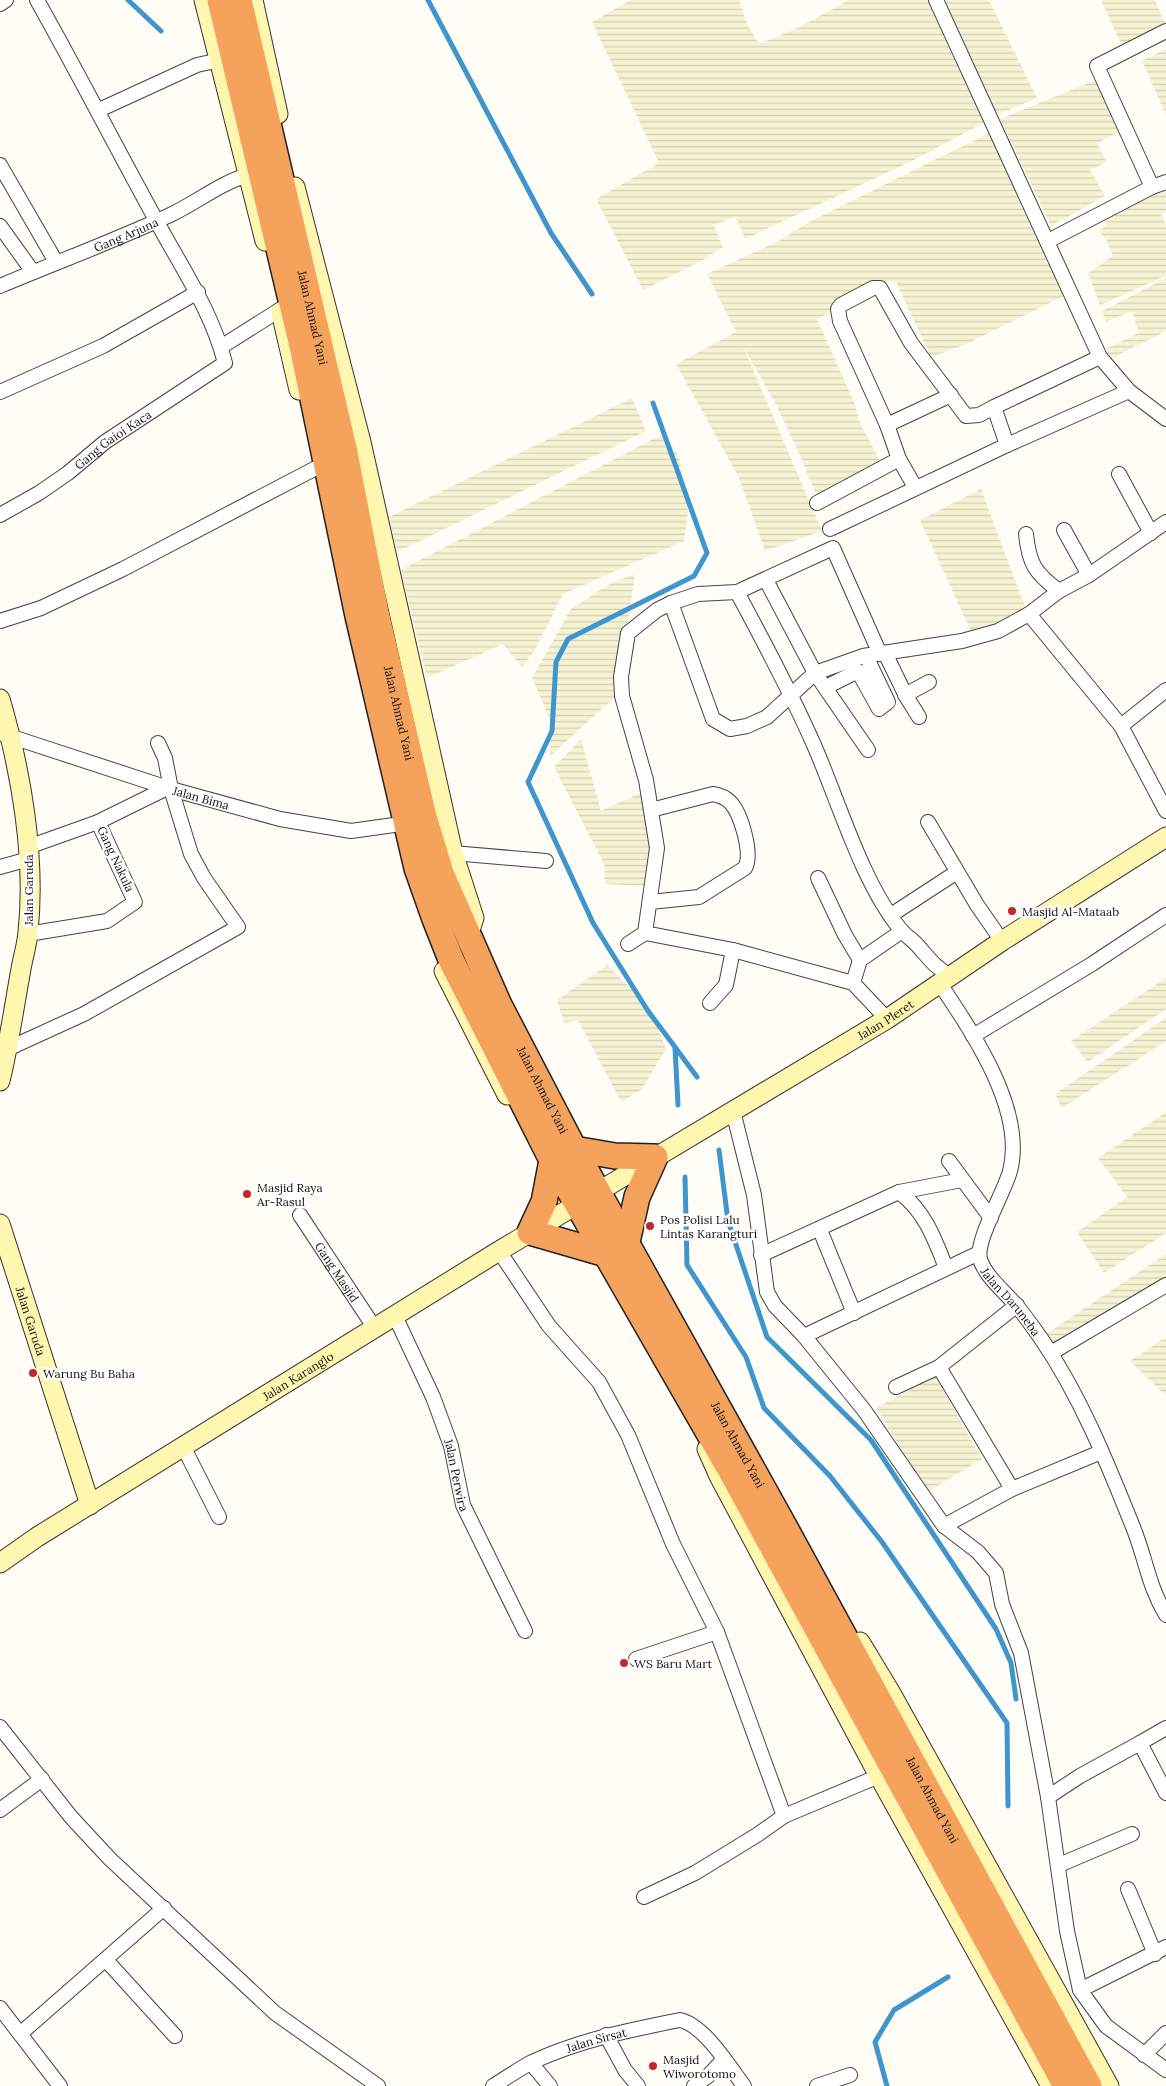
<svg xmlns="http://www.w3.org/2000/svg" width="1166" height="2086" font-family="Lora,serif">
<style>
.farmland{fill:url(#farmland-rules)}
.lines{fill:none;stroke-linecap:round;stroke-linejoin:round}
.stream{stroke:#3f96cf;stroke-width:5}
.street-casing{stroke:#444;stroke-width:16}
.secondary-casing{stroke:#333;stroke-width:21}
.highway-casing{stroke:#222;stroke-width:28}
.street{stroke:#fff;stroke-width:14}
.secondary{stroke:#fff6b0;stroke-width:19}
.highway{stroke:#f5a25d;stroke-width:25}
.poi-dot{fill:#c4262e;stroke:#fff;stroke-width:2}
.labels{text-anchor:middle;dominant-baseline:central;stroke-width:5;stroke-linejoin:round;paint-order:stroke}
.street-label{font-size:12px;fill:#111;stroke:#fff}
.poi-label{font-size:12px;fill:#111;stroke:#fff;text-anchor:start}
</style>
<defs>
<pattern id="farmland-rules" width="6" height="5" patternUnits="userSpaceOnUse" patternTransform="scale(1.25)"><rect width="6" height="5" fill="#f6f3d4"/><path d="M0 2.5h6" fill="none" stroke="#d2cfb5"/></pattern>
</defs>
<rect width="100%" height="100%" fill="#fffdf5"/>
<!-- farmland -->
<path class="farmland" d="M 631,0 L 739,0 L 748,26 L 759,44 L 799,27 L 849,0 L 933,0 L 989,120 L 912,161 L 745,239 L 736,217 L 714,225 L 723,247 L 705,259 L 643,290 L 596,199 L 659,163 L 592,22 Z
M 944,0 L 989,0 L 1037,98 L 996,115 Z
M 1101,0 L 1155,0 L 1166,25 L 1125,53 Z
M 1166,49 L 1166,115 L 1142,61 Z
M 1106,76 L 1128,127 L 1097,143 L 1107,162 L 1090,170 L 1105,196 L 1051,226 L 1000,119 Z
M 993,131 L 1070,293 L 964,345 L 931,357 L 896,282 L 888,282 L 817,319 L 854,402 L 860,423 L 883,467 L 818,499 L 798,451 L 776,405 L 743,346 L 822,531 L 765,551 L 738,476 L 676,364 L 736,332 L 707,274 L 779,241 L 809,222 Z
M 1149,185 L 1156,194 L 1166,191 L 1166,210 L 1161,214 L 1166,225 L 1166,276 L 1100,305 L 1088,273 L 1113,256 L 1106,239 L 1099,231 L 1107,225 L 1102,210 Z
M 1166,278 L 1166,331 L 1112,358 L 1105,349 L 1139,333 L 1132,311 L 1106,322 L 1102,311 Z
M 632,398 L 646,431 L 397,552 L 389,517 Z
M 663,434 L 679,456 L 688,512 L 684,541 L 563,594 L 535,650 L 522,667 L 503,644 L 427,678 L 401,570 Z
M 981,489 L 1025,607 L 973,636 L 920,520 Z
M 635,574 L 617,695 L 550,756 L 551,722 L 532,678 L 571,609 L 611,583 Z
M 581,739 L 601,811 L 647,790 L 652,886 L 605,884 L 604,864 L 554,767 Z
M 607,965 L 650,1007 L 666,1049 L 642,1089 L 621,1102 L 578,1020 L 564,1023 L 557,1000 Z
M 1166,978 L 1166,1009 L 1088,1062 L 1071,1041 Z
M 1166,1018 L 1166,1041 L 1062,1108 L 1055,1094 Z
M 1166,1112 L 1166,1233 L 1104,1273 L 1077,1232 L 1127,1197 L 1098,1158 Z
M 1166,1254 L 1166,1280 L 1059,1347 L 1046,1334 Z
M 1166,1337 L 1166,1396 L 1130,1361 Z
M 935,1376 L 982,1459 L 927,1492 L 876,1408 Z"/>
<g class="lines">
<!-- stream -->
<path class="stream" d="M 128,0 L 161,31
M 428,0 L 551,233 L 592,294
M 653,403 L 707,553 L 694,576 L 568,639 L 556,662 L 552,731 L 528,782 L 593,923 L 648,1011 L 675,1047 L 678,1105
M 675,1047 L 697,1077
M 719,1150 L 728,1221 L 767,1337 L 871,1440 L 996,1629 L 1011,1663 L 1016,1699
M 685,1177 L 687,1265 L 746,1357 L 764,1408 L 830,1476 L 882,1542 L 1007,1723 L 1008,1806
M 887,2086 L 875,2042 L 894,2010 L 948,1977"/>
<!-- street casing -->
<g class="street-casing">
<g id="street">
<path d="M 936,0 L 1100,357 L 1129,391 L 1166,419"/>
<path d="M 0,4 L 6,0"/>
<path d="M 99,110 L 197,65 L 220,60"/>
<path d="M 0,165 L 56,262"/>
<path d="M 1152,187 L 1097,66 L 1166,31"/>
<path d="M 0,226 L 33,272"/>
<path d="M 1048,241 L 1152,187 L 1166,182"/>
<path id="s1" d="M 0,286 C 57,262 114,241 170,215 C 196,203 220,183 248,175"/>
<path d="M 221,347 L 281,309"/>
<path d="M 0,392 L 103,346 L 198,292"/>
<path d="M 887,425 L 951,395"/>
<path d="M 1007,445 L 1129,391"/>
<path d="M 1119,474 L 1151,533"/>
<path d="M 915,487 L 899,459 L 887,425 L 840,321 L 838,309 L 841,305 L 873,288 L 880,288 L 911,343 L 966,416 L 979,415 L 994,407"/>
<path d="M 817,503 L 899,459"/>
<path id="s2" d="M 0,515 L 39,493 L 68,473 L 105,442 L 225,363 C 212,311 181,267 156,220 C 116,147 78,73 37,0"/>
<path d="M 830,529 L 1007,445 L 994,407 L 1100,357"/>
<path d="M 1064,530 L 1089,575"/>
<path d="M 1026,534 C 1029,564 1035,573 1059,591"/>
<path d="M 766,580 L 815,673 L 868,750"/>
<path d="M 737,592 C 764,642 791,693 814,745 C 839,802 862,883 901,930 C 906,936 913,940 918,946 C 929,958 935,968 951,976"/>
<path d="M 671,603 L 713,719 L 730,729 L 747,726 L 767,717 L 815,673 L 863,656 L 962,641 L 998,631 L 1029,614 L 1059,591 L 1089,575 L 1166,522"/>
<path d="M 1029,614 L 1121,726 L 1166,811"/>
<path d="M 0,621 L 41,608 L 123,569 L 316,468"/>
<path d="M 885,653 L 906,696 L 919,717"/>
<path d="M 880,654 L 833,548 L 737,592 L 698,594 L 671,603 L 657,610 L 628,633 L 621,677 L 622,696 L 646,780 L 657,848 L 645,933 L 733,950 L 853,983 L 887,1019"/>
<path d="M 826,687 L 858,671 L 879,709 L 888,702 L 866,656"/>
<path d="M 905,695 L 929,682"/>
<path d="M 1121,726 L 1166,690"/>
<path id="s3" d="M 3,734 L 171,789 L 280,819 L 351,831 L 394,825"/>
<path d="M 928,822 L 977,905 L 1002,941"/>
<path d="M 28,847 L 98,822 L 167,788"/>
<path d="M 453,853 L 546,861"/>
<path d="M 0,867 L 29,859"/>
<path d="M 818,878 L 845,935 L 860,960"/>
<path d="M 650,902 L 699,897 L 745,868 C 753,854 741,813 730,802 C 725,797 719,795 713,794 L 651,810"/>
<path d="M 891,915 L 957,872"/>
<path d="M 28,934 L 107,921 L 135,902 L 98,822"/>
<path d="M 628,944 L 645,933"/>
<path d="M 853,983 L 860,960 L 902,931"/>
<path id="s4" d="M 940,984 C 972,1032 1026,1110 1010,1171 C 1005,1191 975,1241 980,1259 C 985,1276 1004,1291 1015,1304 C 1024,1314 1032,1326 1040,1337 C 1080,1395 1107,1462 1133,1527 C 1146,1559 1148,1585 1166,1615"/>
<path d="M 710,1003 L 726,985 L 733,950"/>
<path d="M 973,1036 L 1092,964 L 1166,915"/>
<path d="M 3,1051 L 84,1014 L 238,927 L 204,878 L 191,854 L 171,789 L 165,758 L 158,743"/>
<path d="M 733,1111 L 754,1195 L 767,1292 L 775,1306 L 804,1336 L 979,1253"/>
<path d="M 949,1161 L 991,1218"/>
<path d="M 899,1192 L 962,1180"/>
<path id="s5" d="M 300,1215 L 374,1327"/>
<path d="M 820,1230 L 854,1313"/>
<path d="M 499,1251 L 549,1326 L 599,1382 L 628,1435 L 673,1544 L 717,1632 L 784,1816"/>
<path d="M 761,1255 L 899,1192 C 925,1211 935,1240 946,1268"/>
<path id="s6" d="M 395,1316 L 433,1397 L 451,1446 L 463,1505 L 525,1631"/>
<path d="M 804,1336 L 864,1410 L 944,1526 L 1012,1489 L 1101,1452"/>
<path d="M 1051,1353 L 1166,1285"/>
<path d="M 939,1367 L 1012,1489"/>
<path d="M 896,1387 L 939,1367 L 1017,1305"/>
<path d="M 184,1448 L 219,1517"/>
<path d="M 944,1526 L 978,1552 L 996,1573 L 1002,1604 L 1021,1653 L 1048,1797 L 1067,1931 L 1080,1990 L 1106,2026 L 1166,2070"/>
<path d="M 636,1659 L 717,1632"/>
<path d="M 0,1727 L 71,1817 L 110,1859 L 275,2013 L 378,2086"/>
<path d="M 1166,1728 L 1140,1743 L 1166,1793"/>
<path d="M 1048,1797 L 1080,1776 L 1140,1743"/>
<path d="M 0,1810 L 42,1779"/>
<path d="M 1059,1865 L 1132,1834"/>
<path d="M 1128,1889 L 1155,1954"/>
<path d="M 644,1897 L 695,1873 L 757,1835 L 784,1816 L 879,1776"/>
<path d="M 106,1960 L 175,2036"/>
<path d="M 1080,1990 L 1166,1947"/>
<path d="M 0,2008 L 60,2086"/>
<path d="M 20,2034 L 164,1908"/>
<path d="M 606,2035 L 625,2070 L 638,2086"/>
<path d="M 1144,2055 L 1166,2033"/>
<path d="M 531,2063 L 550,2086"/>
<path id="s7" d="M 493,2086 C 506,2078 519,2069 532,2062 C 580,2040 629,2030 680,2020 C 704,2025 729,2066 744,2086"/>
<path d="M 694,2086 L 708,2076 L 724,2059"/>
<path d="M 817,2086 L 850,2075"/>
</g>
</g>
<!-- secondary casing -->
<g class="secondary-casing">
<g id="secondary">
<path d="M 204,0 L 265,241"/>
<path d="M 253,0 L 278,114"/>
<path d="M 295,187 L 361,442 L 453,853 L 474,918 L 468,936"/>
<path d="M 281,312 L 299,390"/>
<path d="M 0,699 C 21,771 36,857 28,932 C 27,945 23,957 21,969 C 14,1007 9,1044 0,1081"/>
<path d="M 444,971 L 507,1095"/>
<path id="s8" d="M 0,1224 L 90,1505"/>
<path d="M 707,1449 L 719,1476 L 879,1776 L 1051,2086"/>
<path id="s9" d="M 0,1563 L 37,1537 L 499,1251 L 887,1019 L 1002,941 L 1166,837"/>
<path d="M 860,1642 L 892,1695 L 1109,2086"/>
</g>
</g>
<!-- highway casing -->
<g class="highway-casing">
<g id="highway">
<path d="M 220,0 L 302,346 L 358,616 L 417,868 L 435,919 L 452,962 L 552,1160 L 732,1473 L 1066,2086"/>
<path id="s10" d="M 239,0 L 344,448 L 376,612 L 424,817 L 441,873 L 499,1005 L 574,1149 L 784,1526 L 1089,2086"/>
<path d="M 574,1149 L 615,1156 L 655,1157 L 637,1197 L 627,1242"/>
<path d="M 552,1160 L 544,1202 L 530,1232 L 606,1254"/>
</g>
</g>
<!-- street -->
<use href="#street" class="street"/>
<!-- secondary -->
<use href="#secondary" class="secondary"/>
<!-- highway -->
<use href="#highway" class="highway"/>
</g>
<!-- markers -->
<g class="poi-dot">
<circle cx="1012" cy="911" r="5"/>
<circle cx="247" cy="1194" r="5"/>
<circle cx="650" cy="1226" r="5"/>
<circle cx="33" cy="1373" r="5"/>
<circle cx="624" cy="1663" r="5"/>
<circle cx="653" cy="2066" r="5"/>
</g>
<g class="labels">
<!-- street labels -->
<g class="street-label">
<text stroke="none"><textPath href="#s1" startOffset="136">Gang Arjuna</textPath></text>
<text stroke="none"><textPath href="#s10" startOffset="326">Jalan Ahmad Yani</textPath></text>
<text stroke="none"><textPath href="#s2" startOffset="136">Gang Gaioi Kaca</textPath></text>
<text stroke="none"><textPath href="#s10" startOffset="731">Jalan Ahmad Yani</textPath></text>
<text stroke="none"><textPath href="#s3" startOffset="208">Jalan Bima</textPath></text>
<text transform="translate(116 859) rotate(65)">Gang Nakula</text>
<text transform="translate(28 890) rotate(-90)">Jalan Garuda</text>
<text stroke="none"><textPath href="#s9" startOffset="1039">Jalan Pleret</textPath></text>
<text stroke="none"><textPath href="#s10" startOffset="1136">Jalan Ahmad Yani</textPath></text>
<text stroke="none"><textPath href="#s5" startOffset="68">Gang Masjid</textPath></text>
<text stroke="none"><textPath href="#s4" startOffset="352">Jalan Daruneba</textPath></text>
<text stroke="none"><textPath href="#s8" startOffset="102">Jalan Garuda</textPath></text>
<text stroke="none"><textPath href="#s9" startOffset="352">Jalan Karanglo</textPath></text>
<text stroke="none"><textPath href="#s10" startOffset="1541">Jalan Ahmad Yani</textPath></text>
<text stroke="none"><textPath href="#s6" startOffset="171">Jalan Perwira</textPath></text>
<text stroke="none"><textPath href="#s10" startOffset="1946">Jalan Ahmad Yani</textPath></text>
<text stroke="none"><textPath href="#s7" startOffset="114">Jalan Sirsat</textPath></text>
</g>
<!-- poi labels -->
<g class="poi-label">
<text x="1022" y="911">Masjid Al-Mataab</text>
<text x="257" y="1187">Masjid Raya<tspan x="257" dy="14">Ar-Rasul</tspan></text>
<text x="660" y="1219">Pos Polisi Lalu<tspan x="660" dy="14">Lintas Karangturi</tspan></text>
<text x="43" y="1373">Warung Bu Baha</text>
<text x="634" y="1663">WS Baru Mart</text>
<text x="663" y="2059">Masjid<tspan x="663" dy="14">Wiworotomo</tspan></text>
</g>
</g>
</svg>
